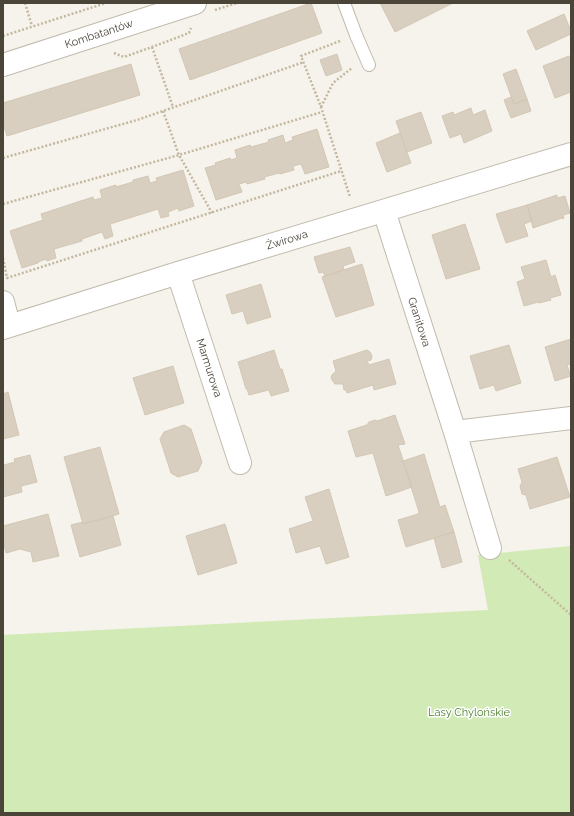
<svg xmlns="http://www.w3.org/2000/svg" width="574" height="816" font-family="Raleway,sans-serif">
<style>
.green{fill:#d2eab5}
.building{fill:#d8cfc1;stroke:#d3c7b4}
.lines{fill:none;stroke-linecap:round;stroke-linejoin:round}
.service-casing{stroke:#c2bbae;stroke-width:14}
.minor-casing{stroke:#c2bbae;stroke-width:24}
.path{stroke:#c4b79f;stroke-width:2.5;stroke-dasharray:2 2;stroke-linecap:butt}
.service{stroke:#fff;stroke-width:12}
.minor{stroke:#fff;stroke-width:22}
.labels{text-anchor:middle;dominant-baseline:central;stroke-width:3;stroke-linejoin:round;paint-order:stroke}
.street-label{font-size:11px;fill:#4b4439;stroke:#fff}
.park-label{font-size:11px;fill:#4a7f2a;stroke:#fff}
</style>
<rect width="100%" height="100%" fill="#f6f3ec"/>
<!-- green -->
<path class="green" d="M 571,546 L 571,813 L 3,813 L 3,635 L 488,610 L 478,555 Z"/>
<!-- building -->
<path class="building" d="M 311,3 L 322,33 L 190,80 L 179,49 Z
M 380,3 L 453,3 L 395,32 Z
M 564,14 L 571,31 L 571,34 L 536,50 L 527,31 Z
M 337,54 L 342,70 L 326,76 L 320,60 Z
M 569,56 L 571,61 L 571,92 L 555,98 L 543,66 Z
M 131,64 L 140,95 L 7,136 L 3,123 L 3,103 Z
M 516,69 L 527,99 L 514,104 L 503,74 Z
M 511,97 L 514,104 L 527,99 L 531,111 L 511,118 L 504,100 Z
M 471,108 L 473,115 L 485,110 L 492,131 L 464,143 L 461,134 L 450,138 L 442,116 L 453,112 L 454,115 Z
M 421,112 L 432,143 L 407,152 L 396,121 Z
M 317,129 L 329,167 L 305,174 L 301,164 L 293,166 L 294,170 L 280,174 L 279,173 L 264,177 L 265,179 L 247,184 L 246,182 L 239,184 L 242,192 L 216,200 L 205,168 L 216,165 L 215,163 L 230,158 L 231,160 L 237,158 L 235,150 L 250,145 L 251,147 L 269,142 L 268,140 L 283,135 L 285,143 L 293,140 L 292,137 Z
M 400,133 L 411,163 L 387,172 L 376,143 Z
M 183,170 L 194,206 L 179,211 L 178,208 L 168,212 L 169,216 L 161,218 L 158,209 L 110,224 L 113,236 L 105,239 L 102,232 L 82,239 L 82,241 L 54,249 L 56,258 L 47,261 L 46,259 L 38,262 L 38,263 L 22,268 L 10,231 L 43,220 L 41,214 L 93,197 L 94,200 L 102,198 L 100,190 L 116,185 L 116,187 L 133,182 L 133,180 L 148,176 L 150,183 L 157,181 L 156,178 Z
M 557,195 L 557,198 L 565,196 L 570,213 L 563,215 L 564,218 L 562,219 L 562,218 L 533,228 L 527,205 Z
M 527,205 L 532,221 L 524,224 L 528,236 L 506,243 L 496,214 Z
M 465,224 L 480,269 L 446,279 L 432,235 Z
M 350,247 L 355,262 L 343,266 L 344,270 L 325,276 L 323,272 L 319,273 L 314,257 Z
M 546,260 L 551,277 L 555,275 L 561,295 L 550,298 L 551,300 L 539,303 L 538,302 L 524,306 L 517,282 L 525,279 L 521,267 Z
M 362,264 L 374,305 L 336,317 L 322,277 Z
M 261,284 L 271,317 L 247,324 L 243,311 L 232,314 L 226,295 Z
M 571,339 L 571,364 L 567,365 L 571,376 L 555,381 L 545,347 Z
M 509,345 L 521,383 L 496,391 L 494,385 L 480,389 L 470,356 Z
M 274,350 L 280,369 L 282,369 L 289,391 L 271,396 L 269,390 L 249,395 L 247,389 L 246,389 L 238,362 Z
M 367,350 L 370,352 L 372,356 L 371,360 L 367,361 L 369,365 L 389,359 L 396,384 L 374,390 L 373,385 L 347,393 L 346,390 L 344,390 L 343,384 L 335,384 L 332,380 L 331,377 L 332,375 L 336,371 L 333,361 Z
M 173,366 L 184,403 L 145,415 L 133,378 Z
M 8,392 L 19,435 L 3,439 L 3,394 Z
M 395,415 L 405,444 L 398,445 L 412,487 L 386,496 L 373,453 L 356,457 L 348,431 L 367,425 L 369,422 L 375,420 L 377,421 Z
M 184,425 L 191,429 L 202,462 L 198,471 L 178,477 L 171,473 L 160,439 L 164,432 Z
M 100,447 L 119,514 L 83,524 L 64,457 Z
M 424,454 L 440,507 L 445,505 L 454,532 L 406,547 L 398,520 L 418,514 L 419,512 L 403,461 Z
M 30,455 L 37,482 L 21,486 L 22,492 L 3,497 L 3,462 L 4,465 L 15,462 L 14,459 Z
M 557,457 L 570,497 L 530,509 L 526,495 L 522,494 L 520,486 L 522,482 L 518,469 Z
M 329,489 L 349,557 L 326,564 L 320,546 L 296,553 L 289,529 L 313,521 L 305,497 Z
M 48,514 L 59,556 L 33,562 L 31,552 L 20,549 L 6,553 L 3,541 L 3,526 Z
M 113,516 L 121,545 L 80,557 L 71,525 L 83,522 L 83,524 Z
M 225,524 L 237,563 L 198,575 L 186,536 Z
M 454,532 L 462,562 L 442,568 L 434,538 Z"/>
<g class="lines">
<!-- service casing -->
<g class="service-casing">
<path id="service" d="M 344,3 L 356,35 L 369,65"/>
</g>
<!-- minor casing -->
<g class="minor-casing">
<path id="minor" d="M 3,65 L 195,3
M 384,211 L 455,432 L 490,548
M 178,273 L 240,463
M 3,302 L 9,325
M 3,328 L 178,273 L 571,154
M 455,432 L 571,418"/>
</g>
<!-- path -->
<path class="path" d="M 25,3 L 32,26
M 215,10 L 237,3
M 3,36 L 106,3
M 340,41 L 301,56 L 321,107 L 350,197
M 152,47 L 173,107
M 114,53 L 124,57 L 152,47 L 189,33 L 191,28
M 321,107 L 333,83 L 352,68
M 163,111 L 179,155 L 212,213
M 3,158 L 137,120 L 304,62
M 3,204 L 179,155 L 322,112
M 3,258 L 7,278 L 341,171
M 509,560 L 571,615"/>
<!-- service -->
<use href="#service" class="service"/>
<!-- minor -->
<use href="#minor" class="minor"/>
</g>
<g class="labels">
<!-- street labels -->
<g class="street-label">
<text transform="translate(99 34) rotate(-18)">Kombatantów</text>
<text transform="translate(287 240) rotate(-17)">Żwirowa</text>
<text transform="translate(419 322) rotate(72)">Granitowa</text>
<text transform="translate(209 368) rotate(72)">Marmurowa</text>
</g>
<!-- park labels -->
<g class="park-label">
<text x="469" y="712">Lasy Chylońskie</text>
</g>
</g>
<!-- border -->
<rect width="574" height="816" fill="none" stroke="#4b4439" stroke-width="8"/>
</svg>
